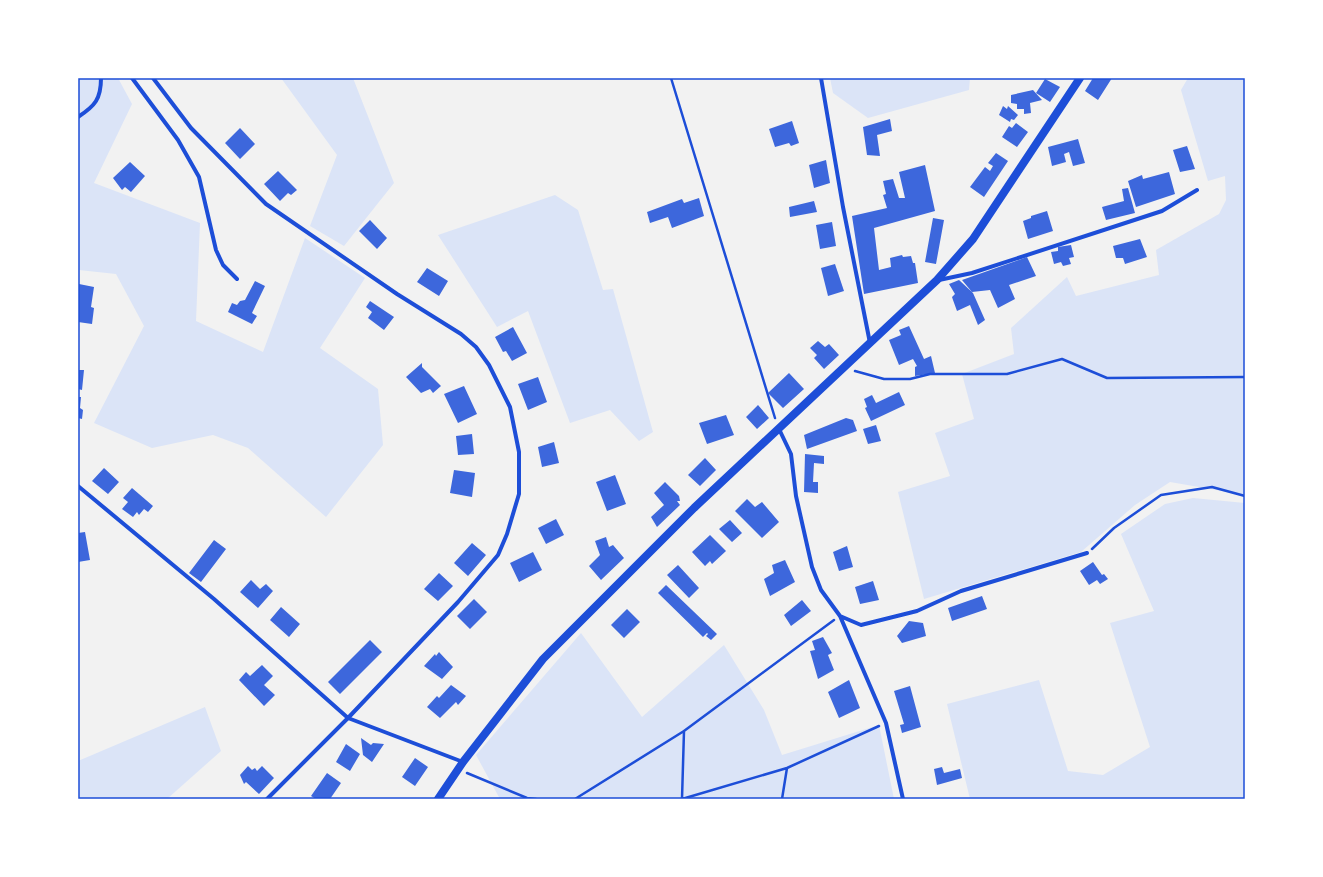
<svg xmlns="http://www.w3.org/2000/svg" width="1323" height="877" font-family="'Exo 2',sans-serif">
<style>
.green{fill:#dbe4f7}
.building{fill:#3d67dc}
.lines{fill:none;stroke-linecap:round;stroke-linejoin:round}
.path{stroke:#1d4ed8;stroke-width:2.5}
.minor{stroke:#1d4ed8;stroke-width:4}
.secondary{stroke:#1d4ed8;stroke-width:8}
.neatline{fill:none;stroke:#1d4ed8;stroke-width:1.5}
</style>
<rect width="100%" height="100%" fill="#f2f2f2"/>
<!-- green -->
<path class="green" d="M 78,78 L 118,78 L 132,104 L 94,183 L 200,223 L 196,321 L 263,352 L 305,238 L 365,278 L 320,348 L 378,389 L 383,445 L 326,517 L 248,448 L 213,435 L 152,448 L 94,423 L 144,326 L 116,274 L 79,270 Z
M 281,78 L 353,78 L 394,183 L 344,246 L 310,226 L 337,155 Z
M 830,78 L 970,78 L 969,90 L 868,118 L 833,93 Z
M 1188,78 L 1245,78 L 1245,495 L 1170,482 L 1135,505 L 1081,552 L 924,599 L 898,492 L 950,476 L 935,433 L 974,419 L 962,374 L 1014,354 L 1011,328 L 1067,277 L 1076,296 L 1159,275 L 1156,250 L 1219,214 L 1226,200 L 1225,176 L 1208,181 L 1181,90 Z
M 555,195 L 578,210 L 603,290 L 613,289 L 653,432 L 639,441 L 610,410 L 570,423 L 528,311 L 497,327 L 438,235 Z
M 1193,498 L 1245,503 L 1245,799 L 970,799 L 947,704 L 1039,680 L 1068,771 L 1103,775 L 1150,747 L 1110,623 L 1154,611 L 1121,534 L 1165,504 Z
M 581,633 L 642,717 L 724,645 L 764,710 L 782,755 L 879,725 L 894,799 L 500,799 L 476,755 Z
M 205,707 L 221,751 L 167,799 L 78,799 L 78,761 Z"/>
<!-- building -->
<path class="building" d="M 1093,78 L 1112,78 L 1098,100 L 1085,91 Z
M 1045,79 L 1060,87 L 1050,102 L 1036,93 Z
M 1033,90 L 1042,100 L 1030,103 L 1031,113 L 1024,114 L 1024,109 L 1017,109 L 1017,104 L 1011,103 L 1011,95 Z
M 1003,106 L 1007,109 L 1008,106 L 1018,115 L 1014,120 L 1011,119 L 1010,122 L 999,115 Z
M 890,119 L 892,131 L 877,135 L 880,156 L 867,155 L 863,127 Z
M 792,121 L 799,143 L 791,146 L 789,143 L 775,147 L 769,129 Z
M 1016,123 L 1028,132 L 1017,147 L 1002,137 L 1009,126 L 1012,128 Z
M 240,128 L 255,144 L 240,159 L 225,143 Z
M 1078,139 L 1085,163 L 1073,166 L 1069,152 L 1064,154 L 1066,162 L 1052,166 L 1048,147 Z
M 1187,146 L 1195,169 L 1180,172 L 1173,150 Z
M 996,153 L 1008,161 L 984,197 L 970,187 L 985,167 L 990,171 L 993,166 L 988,163 Z
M 826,160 L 830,183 L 814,188 L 809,165 Z
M 130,162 L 145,176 L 131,192 L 125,187 L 122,190 L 113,178 Z
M 925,165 L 935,211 L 874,228 L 879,270 L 891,267 L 890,258 L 902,255 L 903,257 L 911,256 L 913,263 L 915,263 L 918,283 L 864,294 L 852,216 L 887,208 L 883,195 L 886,194 L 883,181 L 893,179 L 899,198 L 905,198 L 899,172 Z
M 278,171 L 297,190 L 291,195 L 288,193 L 280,201 L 264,184 Z
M 1169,172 L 1175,194 L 1136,207 L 1128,181 L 1142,175 L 1143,179 Z
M 1128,188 L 1135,213 L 1106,220 L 1102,207 L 1124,201 L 1122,189 Z
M 699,198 L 704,216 L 672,228 L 668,217 L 650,223 L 647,212 L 682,199 L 684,203 Z
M 814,201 L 817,212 L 790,217 L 789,207 Z
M 1047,211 L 1053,231 L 1028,239 L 1023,221 L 1031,218 L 1031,216 Z
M 933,218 L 944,220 L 936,264 L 925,262 Z
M 370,220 L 387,238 L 377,249 L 359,231 Z
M 832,222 L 836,246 L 820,249 L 816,225 Z
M 1140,239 L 1147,257 L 1125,264 L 1123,258 L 1116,258 L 1113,246 Z
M 1071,245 L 1074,257 L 1069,258 L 1071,264 L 1063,266 L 1061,262 L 1054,264 L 1051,252 L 1058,251 L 1058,247 Z
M 1027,257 L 1036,276 L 1009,285 L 1015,299 L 998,308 L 990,290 L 972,292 L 962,280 Z
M 835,264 L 844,291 L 828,296 L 821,268 Z
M 427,268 L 448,281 L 439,296 L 417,282 Z
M 959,280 L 973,293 L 985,320 L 978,325 L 970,305 L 957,311 L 953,300 L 952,297 L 955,294 L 949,284 Z
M 255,281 L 265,286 L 252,313 L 257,316 L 252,324 L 228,312 L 232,303 L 237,305 L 240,301 L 245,300 Z
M 79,284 L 94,287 L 91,307 L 94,308 L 92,324 L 78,322 Z
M 370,301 L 394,317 L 384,330 L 368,318 L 372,312 L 366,307 Z
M 909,326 L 924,359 L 931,356 L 935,373 L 915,376 L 915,367 L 917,366 L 913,359 L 899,365 L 889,340 L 901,335 L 899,330 Z
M 513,327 L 527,353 L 512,361 L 506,351 L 503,352 L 495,337 Z
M 818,341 L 825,347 L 829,344 L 839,355 L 824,369 L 814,358 L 817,355 L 810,348 Z
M 422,363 L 422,367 L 441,386 L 433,393 L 430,389 L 421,393 L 406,377 Z
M 78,370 L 84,370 L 82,390 L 78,389 Z
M 789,373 L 804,389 L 783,408 L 768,393 Z
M 538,377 L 547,402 L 528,410 L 518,384 Z
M 464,386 L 477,414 L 458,423 L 444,394 Z
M 899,392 L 905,405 L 871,421 L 865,408 L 867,407 L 864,399 L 872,395 L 876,403 Z
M 78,397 L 81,397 L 80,408 L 83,410 L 82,419 L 78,418 Z
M 758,405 L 769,418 L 757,429 L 746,417 Z
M 726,415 L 734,435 L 707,444 L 699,423 Z
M 846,418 L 853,420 L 857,431 L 807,449 L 804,435 Z
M 876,425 L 881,441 L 868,444 L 863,429 Z
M 472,434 L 474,454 L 458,455 L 456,436 Z
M 554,442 L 559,463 L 542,467 L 538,447 Z
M 805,454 L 824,456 L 824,464 L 814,463 L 813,482 L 818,482 L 818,493 L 804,492 Z
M 705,458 L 716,470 L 700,486 L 688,475 Z
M 104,468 L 119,482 L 108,494 L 92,481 Z
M 454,470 L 475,473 L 472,497 L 450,493 Z
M 615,475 L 626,504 L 607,511 L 596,482 Z
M 665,482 L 679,496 L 680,501 L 677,501 L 680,505 L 657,527 L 651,517 L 664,505 L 654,493 Z
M 132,488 L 153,506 L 148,512 L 144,509 L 139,515 L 137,512 L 133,517 L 122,509 L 128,502 L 123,498 Z
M 747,499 L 755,507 L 762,502 L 779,522 L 762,538 L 735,511 Z
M 556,519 L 564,535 L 546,544 L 538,528 Z
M 730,520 L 742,533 L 732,542 L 719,529 Z
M 85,532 L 90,560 L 78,562 L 78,533 Z
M 710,535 L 726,551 L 712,564 L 710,561 L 705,566 L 692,552 Z
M 606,537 L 609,547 L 613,545 L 624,558 L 601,580 L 589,566 L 600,555 L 595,541 Z
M 214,540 L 226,549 L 201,582 L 189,573 Z
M 472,543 L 486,555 L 468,576 L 454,563 Z
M 847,546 L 853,567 L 839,571 L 833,552 Z
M 533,552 L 542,570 L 519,582 L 510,563 Z
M 785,560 L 795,582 L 770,596 L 764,579 L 774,573 L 772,565 Z
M 1093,562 L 1102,575 L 1104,574 L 1108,579 L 1100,584 L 1097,580 L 1089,585 L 1080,571 Z
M 678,565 L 699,588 L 689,598 L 667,575 Z
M 439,573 L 453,586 L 438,601 L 424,589 Z
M 251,580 L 260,589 L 266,584 L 273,591 L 258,608 L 240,592 Z
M 873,581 L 879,600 L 860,604 L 855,587 Z
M 666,585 L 717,634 L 711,640 L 706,636 L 708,634 L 707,633 L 703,637 L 658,593 Z
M 982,596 L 987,609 L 952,621 L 948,608 Z
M 474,599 L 487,612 L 470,629 L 457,616 Z
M 802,600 L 811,611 L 791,626 L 784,615 Z
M 281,607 L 300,624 L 289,637 L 270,620 Z
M 627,609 L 640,622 L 624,638 L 611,625 Z
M 909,621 L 923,623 L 926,636 L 902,643 L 897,636 Z
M 823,637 L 832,653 L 828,655 L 834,670 L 818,679 L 810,651 L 815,650 L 812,641 Z
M 370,640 L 382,652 L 340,694 L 328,682 Z
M 439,652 L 453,667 L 442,679 L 424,666 L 435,654 L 436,656 Z
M 262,665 L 273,676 L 264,685 L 275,695 L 264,706 L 239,680 L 246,672 L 250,676 Z
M 849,680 L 860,708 L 839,718 L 828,692 Z
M 451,685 L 466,696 L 458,705 L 456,702 L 440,718 L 427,707 L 437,696 L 439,698 Z
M 910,686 L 921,727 L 902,733 L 900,725 L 904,724 L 894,691 Z
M 361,738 L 371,745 L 373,743 L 384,744 L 372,762 L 363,755 Z
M 346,744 L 360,754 L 350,771 L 336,762 Z
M 415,758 L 428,767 L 415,786 L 402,777 Z
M 248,766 L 252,770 L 255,768 L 257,771 L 262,766 L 274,778 L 259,794 L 246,782 L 244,784 L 240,775 Z
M 942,767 L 944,773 L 960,769 L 962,778 L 937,785 L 934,769 Z
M 327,773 L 341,783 L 330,799 L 316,799 L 311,796 Z"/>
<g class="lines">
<!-- path -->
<path class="path" d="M 671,78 L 775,418
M 855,371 L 884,379 L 910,379 L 930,374 L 1007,374 L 1062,359 L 1107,378 L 1245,377
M 1092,549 L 1114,528 L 1161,495 L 1212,487 L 1245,496
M 467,773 L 527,798 L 536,799
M 575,799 L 684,731 L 834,620
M 682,799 L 787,768 L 879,726
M 682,799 L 684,731
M 782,799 L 787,768"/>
<!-- minor -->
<path class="minor" d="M 132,78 L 178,140 L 199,177 L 216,250 L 223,265 L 237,279
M 153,78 L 191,128 L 266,204 L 397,294 L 461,334 L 476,347 L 489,365 L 510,407 L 519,452 L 519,494 L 507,534 L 498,555 L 458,602 L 348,718 L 267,799
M 821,78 L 843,207 L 870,343
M 78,117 C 95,106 101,99 101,78
M 939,280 L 972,273 L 1162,211 L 1197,190
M 779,429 L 791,454 L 796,496 L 812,567 L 821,590 L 840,616 L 861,625 L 917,611 L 961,591 L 1087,553
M 78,486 L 214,599 L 348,718 L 463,762
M 840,616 L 886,723 L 903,799"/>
<!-- secondary -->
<path class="secondary" d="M 438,799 L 463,762 L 543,659 L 694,508 L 937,280 L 973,239 L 1080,78"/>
</g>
<!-- border -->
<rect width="1323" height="877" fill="none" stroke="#ffffff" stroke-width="158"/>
<rect x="79" y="79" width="1165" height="719" class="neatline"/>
</svg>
